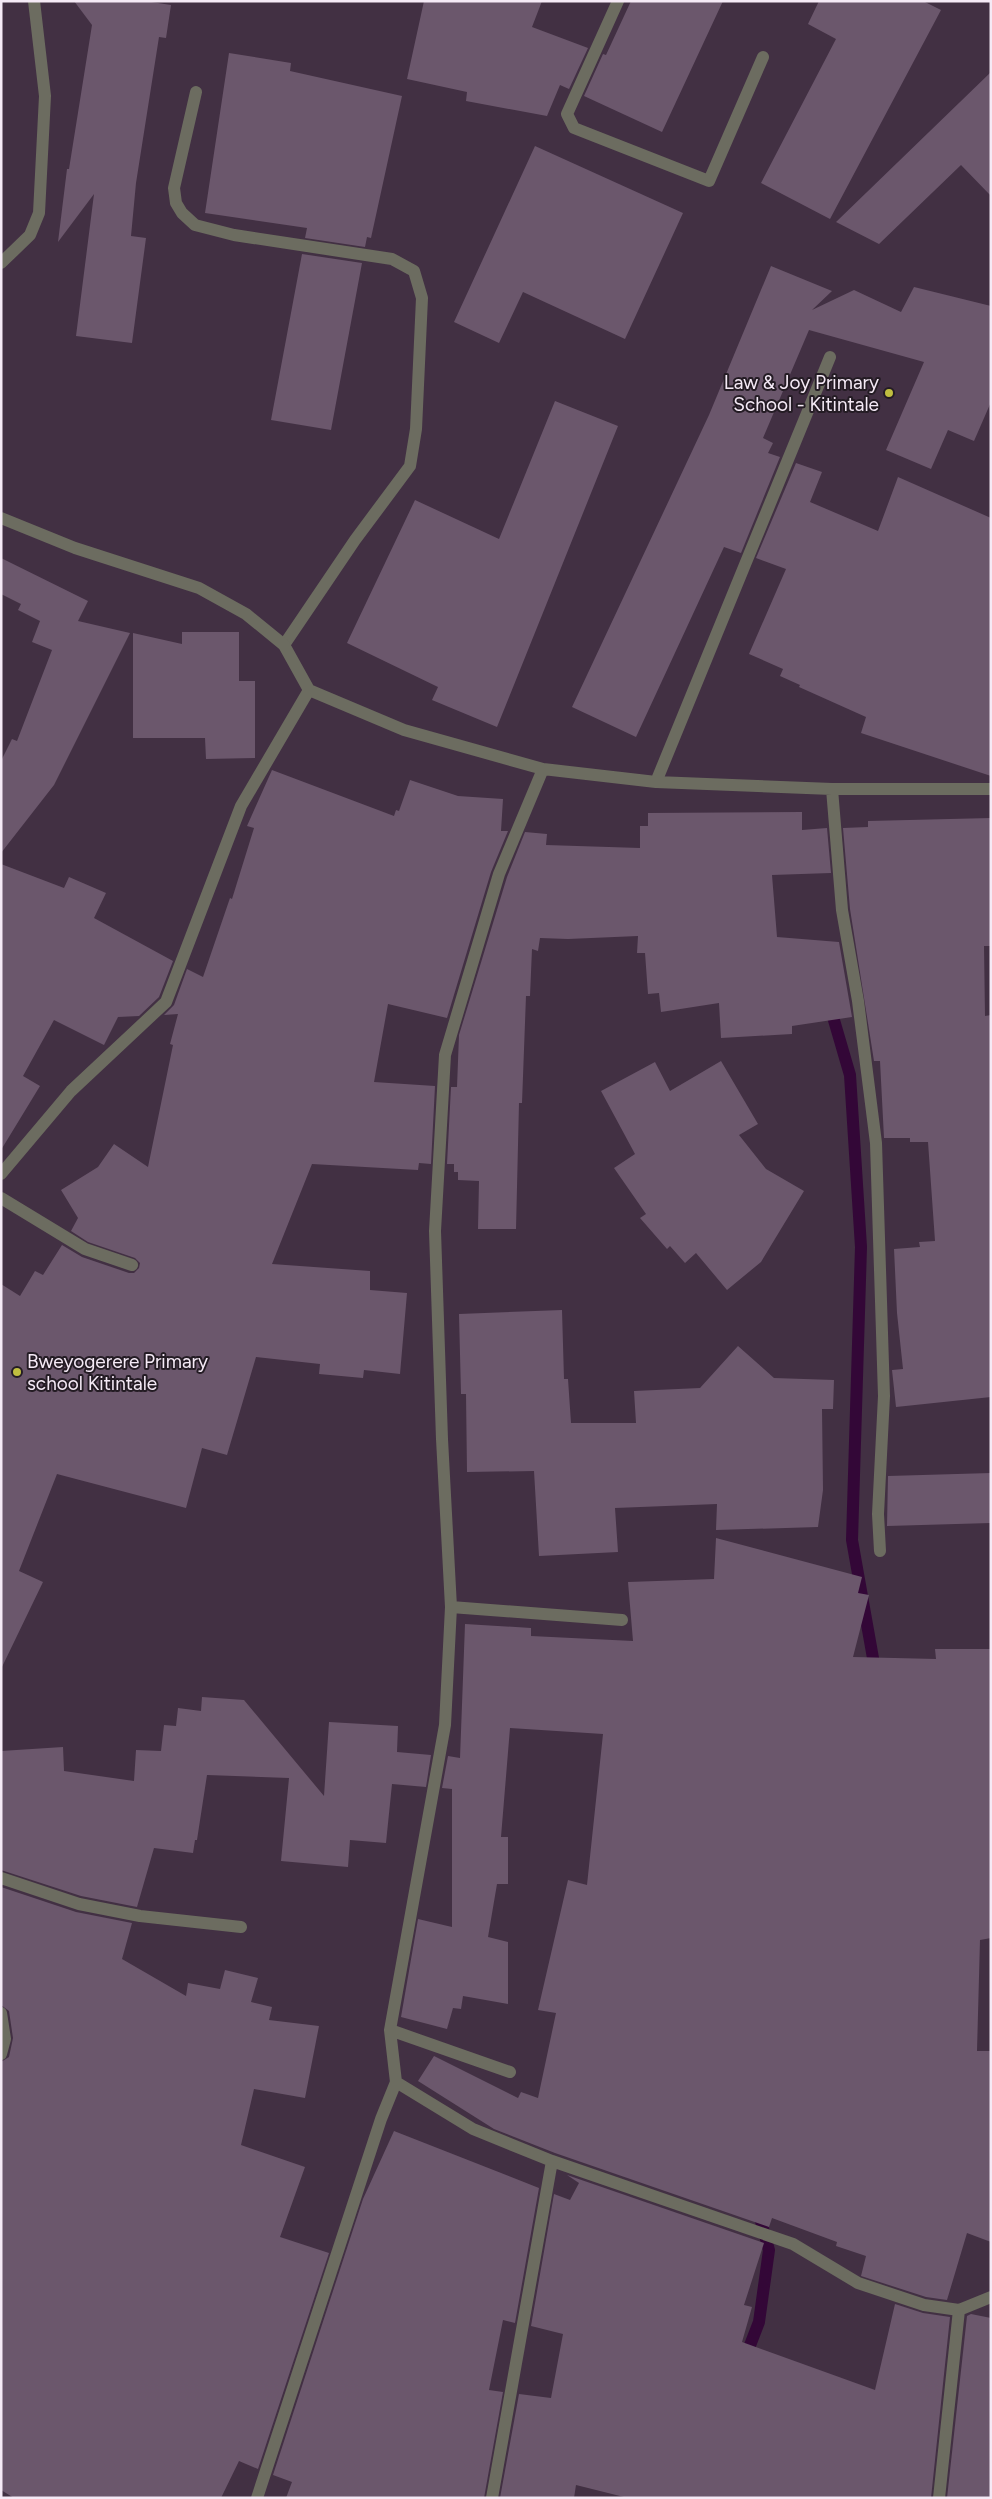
<svg xmlns="http://www.w3.org/2000/svg" width="992" height="2499" font-family="Figtree,sans-serif">
<style>
.lines{fill:none;stroke-linecap:round;stroke-linejoin:round}
.stream{stroke:#330737;stroke-width:12}
.building{fill:#6b576c}
.lane{stroke:#6c6c60;stroke-width:12}
.street{stroke:#6c6c60;stroke-width:12}
.poi-dot{fill:#c0be40;stroke:#241c24;stroke-width:2}
.labels{text-anchor:middle;dominant-baseline:central;stroke-width:4;stroke-linejoin:round;paint-order:stroke}
.poi-label{font-size:19px;fill:#f5eaf6;stroke:#241c24;text-anchor:end}
</style>
<rect width="100%" height="100%" fill="#423043"/>
<g class="lines">
<!-- stream -->
<path class="stream" d="M 829,1003 L 850,1075 L 861,1247 L 852,1540 L 876,1675
M 744,2361 L 759,2322 L 769,2250 L 759,2214 L 760,2208"/>
</g>
<!-- building -->
<path class="building" d="M 74,1 L 145,1 L 171,5 L 166,38 L 159,37 L 136,183 L 131,236 L 146,238 L 132,343 L 76,336 L 94,194 L 58,242 L 67,169 L 69,169 L 92,25 Z
M 424,1 L 542,1 L 532,27 L 588,48 L 569,89 L 560,85 L 547,116 L 466,101 L 467,92 L 407,79 Z
M 631,1 L 723,1 L 662,132 L 584,96 L 603,54 L 606,55 Z
M 819,1 L 923,1 L 941,10 L 830,219 L 761,183 L 836,39 L 808,24 Z
M 229,53 L 291,63 L 290,71 L 402,96 L 371,238 L 367,237 L 365,247 L 305,238 L 307,228 L 205,213 Z
M 991,72 L 991,196 L 961,165 L 879,244 L 836,222 Z
M 535,146 L 683,213 L 625,339 L 523,292 L 499,343 L 454,322 Z
M 302,254 L 362,263 L 331,430 L 271,420 Z
M 771,266 L 832,291 L 812,310 L 854,290 L 901,312 L 914,287 L 991,306 L 991,402 L 974,441 L 948,430 L 931,469 L 886,450 L 924,362 L 809,330 L 763,438 L 773,443 L 768,453 L 780,457 L 741,553 L 724,547 L 636,737 L 572,707 L 709,415 Z
M 555,401 L 618,426 L 497,727 L 432,700 L 438,687 L 347,643 L 415,500 L 499,539 Z
M 796,463 L 822,472 L 810,502 L 878,531 L 898,477 L 991,518 L 991,776 L 861,733 L 866,717 L 799,687 L 800,685 L 780,676 L 783,669 L 749,654 L 786,569 L 756,558 Z
M 1,558 L 88,601 L 78,621 L 130,633 L 54,785 L 1,853 L 1,761 L 12,739 L 17,741 L 52,650 L 32,642 L 40,621 L 18,610 L 21,604 L 1,594 Z
M 182,632 L 239,632 L 239,681 L 255,681 L 255,758 L 206,759 L 205,738 L 133,738 L 133,633 L 182,644 Z
M 272,770 L 394,816 L 396,810 L 399,811 L 410,780 L 458,796 L 503,799 L 501,831 L 508,831 L 491,872 L 447,1018 L 388,1004 L 374,1082 L 435,1086 L 431,1164 L 419,1163 L 418,1170 L 312,1164 L 272,1264 L 370,1271 L 370,1290 L 407,1293 L 400,1374 L 364,1370 L 363,1378 L 319,1374 L 320,1364 L 256,1357 L 227,1455 L 202,1448 L 186,1508 L 57,1474 L 19,1571 L 43,1582 L 1,1669 L 1,1284 L 20,1296 L 35,1271 L 43,1275 L 62,1245 L 82,1257 L 129,1273 L 134,1273 L 139,1268 L 140,1263 L 135,1258 L 88,1242 L 71,1231 L 78,1218 L 61,1190 L 98,1167 L 114,1144 L 148,1167 L 173,1045 L 170,1044 L 178,1014 L 164,1015 L 174,1005 L 187,969 L 203,977 L 230,898 L 232,899 L 254,828 L 247,826 Z
M 802,812 L 802,830 L 827,828 L 831,873 L 772,875 L 777,937 L 839,942 L 852,1017 L 792,1026 L 792,1034 L 721,1038 L 719,1003 L 661,1012 L 659,993 L 648,994 L 645,953 L 637,953 L 638,936 L 568,939 L 540,938 L 538,951 L 532,949 L 530,996 L 526,996 L 522,1103 L 519,1103 L 516,1229 L 478,1229 L 479,1181 L 458,1180 L 458,1172 L 454,1172 L 454,1164 L 447,1164 L 451,1087 L 457,1087 L 459,1035 L 507,877 L 525,832 L 547,834 L 546,845 L 640,848 L 640,826 L 648,826 L 648,813 Z
M 991,818 L 991,946 L 984,946 L 985,1016 L 991,1015 L 991,1397 L 896,1407 L 892,1370 L 903,1369 L 897,1313 L 894,1249 L 920,1247 L 919,1242 L 935,1241 L 928,1142 L 910,1142 L 910,1138 L 884,1138 L 880,1061 L 874,1061 L 850,909 L 843,828 L 868,827 L 868,821 Z
M 1,864 L 64,888 L 69,877 L 106,893 L 94,918 L 173,961 L 159,997 L 139,1016 L 118,1017 L 104,1045 L 54,1020 L 23,1076 L 40,1086 L 1,1150 Z
M 721,1061 L 758,1124 L 739,1135 L 766,1169 L 804,1191 L 761,1262 L 727,1290 L 696,1253 L 685,1263 L 670,1246 L 667,1249 L 640,1218 L 646,1214 L 614,1168 L 635,1154 L 601,1091 L 655,1062 L 670,1091 Z
M 562,1310 L 564,1379 L 568,1379 L 571,1423 L 636,1423 L 634,1391 L 700,1388 L 738,1346 L 774,1378 L 834,1380 L 833,1409 L 822,1409 L 823,1490 L 818,1527 L 716,1530 L 717,1504 L 615,1508 L 618,1552 L 539,1556 L 534,1471 L 467,1472 L 466,1394 L 461,1394 L 459,1314 Z
M 991,1473 L 991,1523 L 887,1526 L 888,1476 Z
M 716,1538 L 862,1577 L 858,1593 L 869,1595 L 853,1657 L 936,1659 L 935,1649 L 991,1649 L 991,1938 L 980,1940 L 977,2051 L 991,2051 L 991,2242 L 967,2233 L 947,2300 L 926,2297 L 861,2276 L 866,2256 L 836,2246 L 837,2242 L 772,2218 L 769,2227 L 555,2153 L 494,2129 L 418,2081 L 434,2056 L 518,2098 L 521,2092 L 538,2098 L 556,2013 L 538,2010 L 568,1880 L 587,1885 L 603,1734 L 510,1728 L 501,1837 L 508,1837 L 508,1884 L 497,1884 L 488,1937 L 508,1942 L 508,2004 L 463,1996 L 461,2009 L 453,2008 L 447,2029 L 401,2017 L 418,1919 L 452,1927 L 452,1789 L 442,1788 L 448,1756 L 460,1758 L 465,1624 L 531,1628 L 531,1636 L 633,1641 L 628,1582 L 714,1579 Z
M 202,1697 L 244,1700 L 324,1796 L 329,1722 L 398,1726 L 397,1752 L 431,1755 L 426,1787 L 392,1784 L 386,1843 L 350,1840 L 348,1867 L 281,1861 L 289,1778 L 207,1775 L 197,1840 L 195,1840 L 193,1853 L 154,1848 L 137,1907 L 81,1896 L 1,1870 L 1,1751 L 63,1747 L 64,1771 L 134,1781 L 136,1750 L 161,1751 L 164,1725 L 176,1726 L 178,1708 L 201,1711 Z
M 1,1887 L 76,1912 L 132,1923 L 122,1959 L 186,1996 L 188,1983 L 220,1989 L 225,1970 L 258,1978 L 251,2002 L 272,2007 L 269,2020 L 319,2026 L 305,2098 L 254,2089 L 241,2145 L 305,2167 L 280,2237 L 329,2253 L 258,2469 L 239,2461 L 221,2498 L 14,2498 L 1,2490 L 1,2062 L 9,2057 L 13,2038 L 9,2011 L 1,2005 Z
M 394,2131 L 539,2188 L 515,2323 L 503,2320 L 489,2390 L 503,2392 L 484,2498 L 286,2498 L 292,2482 L 273,2475 L 363,2199 Z
M 567,2175 L 764,2243 L 744,2305 L 752,2307 L 742,2342 L 875,2390 L 895,2304 L 923,2313 L 950,2317 L 931,2498 L 628,2498 L 576,2485 L 574,2498 L 500,2498 L 519,2394 L 551,2398 L 563,2334 L 531,2326 L 554,2194 L 570,2200 L 579,2183 Z
M 971,2314 L 991,2318 L 991,2498 L 947,2498 L 967,2316 Z"/>
<g class="lines">
<!-- lane -->
<path class="lane" d="M 618,1 L 567,114 L 574,128 L 709,181 L 763,57
M 196,92 L 174,188 L 176,203 L 182,213 L 195,225 L 234,235 L 392,259 L 414,271 L 422,298 L 416,429 L 410,466 L 355,540 L 284,645
M 1,1198 L 85,1249 L 132,1265"/>
<!-- street -->
<path class="street" d="M 1,263 L 30,235 L 39,213 L 45,96 L 34,1
M 1,518 L 75,548 L 199,588 L 246,614 L 284,645 L 309,690 L 404,730 L 543,769 L 656,782 L 832,789 L 991,789
M 656,782 L 830,357
M 832,789 L 842,910 L 858,1001 L 876,1143 L 884,1396 L 878,1514 L 880,1551
M 1,1174 L 71,1091 L 166,1002 L 241,806 L 309,690
M 451,1607 L 622,1620
M 1,1878 L 79,1904 L 140,1916 L 241,1927
M 1,2013 L 5,2039 L 1,2054
M 390,2030 L 510,2072
M 396,2082 L 473,2129 L 552,2161 L 793,2244 L 858,2283 L 924,2305 L 959,2310 L 991,2297
M 257,2498 L 381,2119 L 396,2082 L 390,2030 L 445,1725 L 451,1607 L 442,1439 L 435,1231 L 445,1055 L 499,874 L 543,769
M 492,2498 L 552,2161
M 939,2498 L 959,2310"/>
</g>
<!-- markers -->
<g class="poi-dot">
<circle cx="889" cy="393" r="5"/>
<circle cx="17" cy="1372" r="5"/>
</g>
<g class="labels">
<!-- poi labels -->
<g class="poi-label">
<text x="879" y="382">Law &amp; Joy Primary<tspan x="879" dy="22">School - Kitintale</tspan></text>
<text x="27" y="1361" text-anchor="start">Bweyogerere Primary<tspan x="27" dy="22">school Kitintale</tspan></text>
</g>
</g>
<!-- border -->
<rect width="992" height="2499" fill="none" stroke="#f5eaf6" stroke-width="5"/>
</svg>
